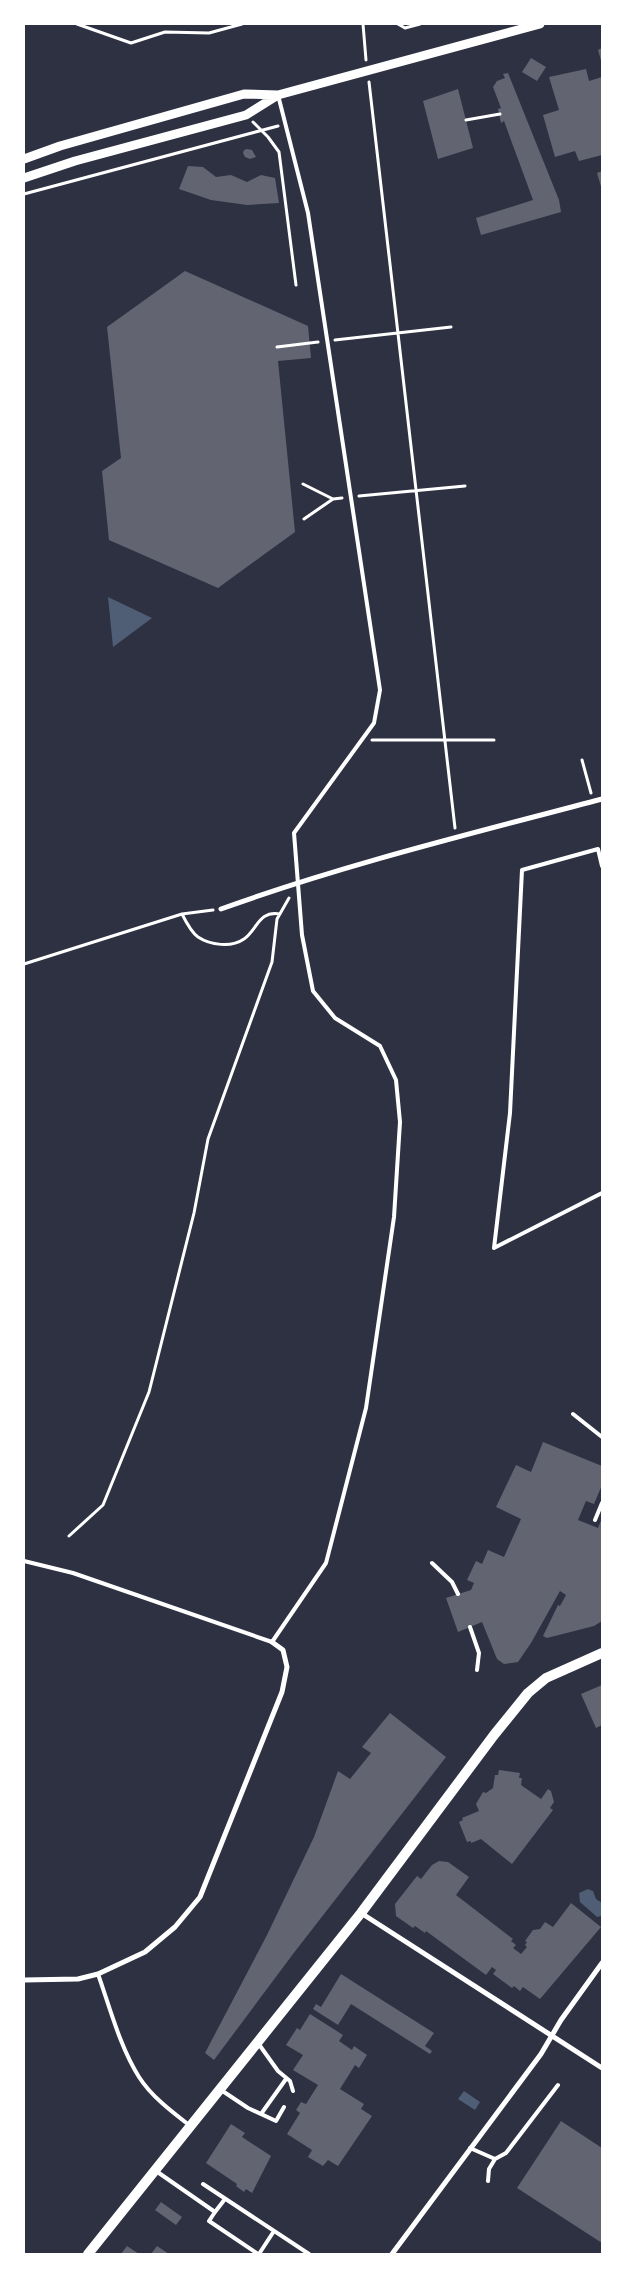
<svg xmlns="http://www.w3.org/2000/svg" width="626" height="2278" font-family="Overpass,sans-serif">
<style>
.water{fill:#4f5d75}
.building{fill:#626471}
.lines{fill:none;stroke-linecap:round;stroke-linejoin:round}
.path{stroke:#fff;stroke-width:3}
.service{stroke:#fff;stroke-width:4}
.minor{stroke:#fff;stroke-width:5}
.tertiary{stroke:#fff;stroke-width:9}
.secondary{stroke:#fff;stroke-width:10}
</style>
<rect width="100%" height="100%" fill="#2d3142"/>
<!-- water -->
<path class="water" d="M 108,597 L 152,618 L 113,647 Z
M 588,1889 L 593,1891 L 596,1899 L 602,1903 L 601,1916 L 597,1917 L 580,1902 L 579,1893 Z
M 464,2091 L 480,2102 L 475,2110 L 458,2099 Z"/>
<!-- building -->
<path class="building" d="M 602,48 L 602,64 L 598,50 Z
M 531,58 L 546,67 L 537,81 L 522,72 Z
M 586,69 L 589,81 L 602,77 L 602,155 L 579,161 L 575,151 L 555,157 L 543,115 L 559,110 L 549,77 Z
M 508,73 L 559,200 L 561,212 L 481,235 L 476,218 L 533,200 L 504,121 L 501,123 L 498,109 L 501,108 L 493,87 L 497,81 L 505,78 L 503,74 Z
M 458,89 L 473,148 L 438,159 L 423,101 Z
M 247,149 L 252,150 L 256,157 L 250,159 L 245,157 L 243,153 L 244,150 Z
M 188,166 L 203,167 L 216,177 L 231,175 L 247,182 L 261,175 L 275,178 L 279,203 L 247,205 L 211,200 L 179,189 Z
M 602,171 L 602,190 L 597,173 Z
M 185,271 L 308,326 L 311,358 L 278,361 L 295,532 L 218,588 L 109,540 L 102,471 L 121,458 L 107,327 Z
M 543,1442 L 602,1466 L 602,1485 L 594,1504 L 586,1501 L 578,1520 L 598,1528 L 602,1518 L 602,1621 L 594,1626 L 547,1638 L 543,1636 L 558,1605 L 560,1606 L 566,1595 L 560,1591 L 531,1643 L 518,1662 L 504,1664 L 497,1659 L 482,1622 L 458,1632 L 446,1598 L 471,1590 L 474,1583 L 467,1580 L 476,1561 L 482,1564 L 488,1550 L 504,1557 L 521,1519 L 496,1507 L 516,1465 L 531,1472 Z
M 602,1685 L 602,1725 L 596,1728 L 581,1694 Z
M 390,1713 L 446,1757 L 293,1954 L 214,2060 L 205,2053 L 267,1935 L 314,1837 L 338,1771 L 350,1779 L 371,1753 L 362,1747 Z
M 499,1770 L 520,1773 L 519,1778 L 522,1778 L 521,1785 L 541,1799 L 548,1789 L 551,1791 L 554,1802 L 550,1808 L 553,1810 L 512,1864 L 481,1839 L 471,1843 L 471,1841 L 467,1842 L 459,1822 L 463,1820 L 462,1818 L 479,1811 L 476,1804 L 483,1792 L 486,1793 L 493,1788 L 495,1775 L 498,1775 Z
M 439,1861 L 448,1862 L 469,1877 L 456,1895 L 513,1939 L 511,1941 L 516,1945 L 513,1948 L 521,1954 L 527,1947 L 525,1945 L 527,1942 L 525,1941 L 533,1930 L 540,1929 L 545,1922 L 553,1927 L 571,1903 L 601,1927 L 540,1999 L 523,1987 L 520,1991 L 514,1986 L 512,1988 L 493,1974 L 496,1970 L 492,1967 L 486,1975 L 426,1931 L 425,1933 L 415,1926 L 413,1928 L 396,1916 L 395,1904 L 417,1876 L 421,1879 L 432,1865 Z
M 341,1974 L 434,2033 L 425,2046 L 432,2051 L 430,2054 L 351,2004 L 338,2025 L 313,2009 L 316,2004 L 321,2007 Z
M 310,2014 L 343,2035 L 339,2041 L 352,2050 L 354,2046 L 367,2055 L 359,2068 L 355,2065 L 340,2089 L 364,2104 L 361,2109 L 372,2116 L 338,2166 L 328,2160 L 323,2166 L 308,2157 L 312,2150 L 287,2134 L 300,2113 L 296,2110 L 301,2102 L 306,2104 L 318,2085 L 293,2070 L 303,2055 L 286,2045 L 297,2028 L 300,2030 Z
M 561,2121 L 602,2148 L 602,2243 L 517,2188 Z
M 231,2124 L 245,2133 L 242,2137 L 271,2156 L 252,2193 L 246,2189 L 244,2192 L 236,2186 L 237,2184 L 206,2163 Z
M 161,2202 L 182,2217 L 176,2225 L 155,2210 Z
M 127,2246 L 139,2254 L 121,2254 Z
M 157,2246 L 169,2254 L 151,2254 Z"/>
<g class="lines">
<!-- path -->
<path class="path" d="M 77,24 L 131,43 L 165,32 L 209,33 L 242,24
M 363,24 L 366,60
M 398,24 L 405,28 L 420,24
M 369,82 L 455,828
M 466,120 L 500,114
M 253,122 L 268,137 L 279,152 L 296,285
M 24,194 L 278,126
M 335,340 L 451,327
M 277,347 L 318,342
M 303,484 L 333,499 L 304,519
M 359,496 L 465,486
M 333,499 L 342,498
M 372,740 L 494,740
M 582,760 L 591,793
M 182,914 C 186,922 191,932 198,937 C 210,945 231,948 244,939 C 257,930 259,910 280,914
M 24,964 L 182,914 L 213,910
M 69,1536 L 103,1505 L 149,1392 L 194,1213 L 208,1139 L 272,962 L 277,919 L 289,898"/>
<!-- service -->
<path class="service" d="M 602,866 L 598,849 L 522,870 L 510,1113 L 494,1248 L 602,1193
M 573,1414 L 602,1437
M 595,1520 L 602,1503
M 24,1561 L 73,1573 L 272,1642 L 326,1563 L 366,1408 L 394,1217 L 400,1122 L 396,1080 L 380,1046 L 335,1018 L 313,991 L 302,935 L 294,833 L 374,723 L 380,690 L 308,213 L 278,95
M 432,1563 L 452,1582 L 458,1594
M 470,1627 L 479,1653 L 477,1670
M 98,1974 C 110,2008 120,2047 139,2077 C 151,2096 172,2112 189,2125
M 258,2043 L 278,2071 L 290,2081 L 293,2091
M 221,2090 L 248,2108 L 276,2121 L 284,2107
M 261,2114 L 286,2079
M 470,2148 L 495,2159 L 506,2153 L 558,2085
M 156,2171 L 215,2212 L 209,2221 L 258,2254
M 488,2181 L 489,2169 L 495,2159
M 203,2184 L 309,2254
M 215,2212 L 225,2199
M 259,2254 L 274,2231"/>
<!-- minor -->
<path class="minor" d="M 221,909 C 346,864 474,833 602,799
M 361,1913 L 602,2068
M 24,1980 L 78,1979 L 98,1974 L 145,1952 L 175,1927 L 200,1897 L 282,1692 L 287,1667 L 283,1650 L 272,1642
M 392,2254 L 541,2054 L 561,2020 L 602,1963"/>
<!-- tertiary -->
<path class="tertiary" d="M 24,159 L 60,146 L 244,94 L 278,95 L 540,24
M 24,178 L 75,161 L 246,115 L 278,95"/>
<!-- secondary -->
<path class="secondary" d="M 88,2254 L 361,1913 L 494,1735 L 528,1693 L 546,1678 L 602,1653"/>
</g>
<!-- border -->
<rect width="626" height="2278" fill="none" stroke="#ffffff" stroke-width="50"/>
</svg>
